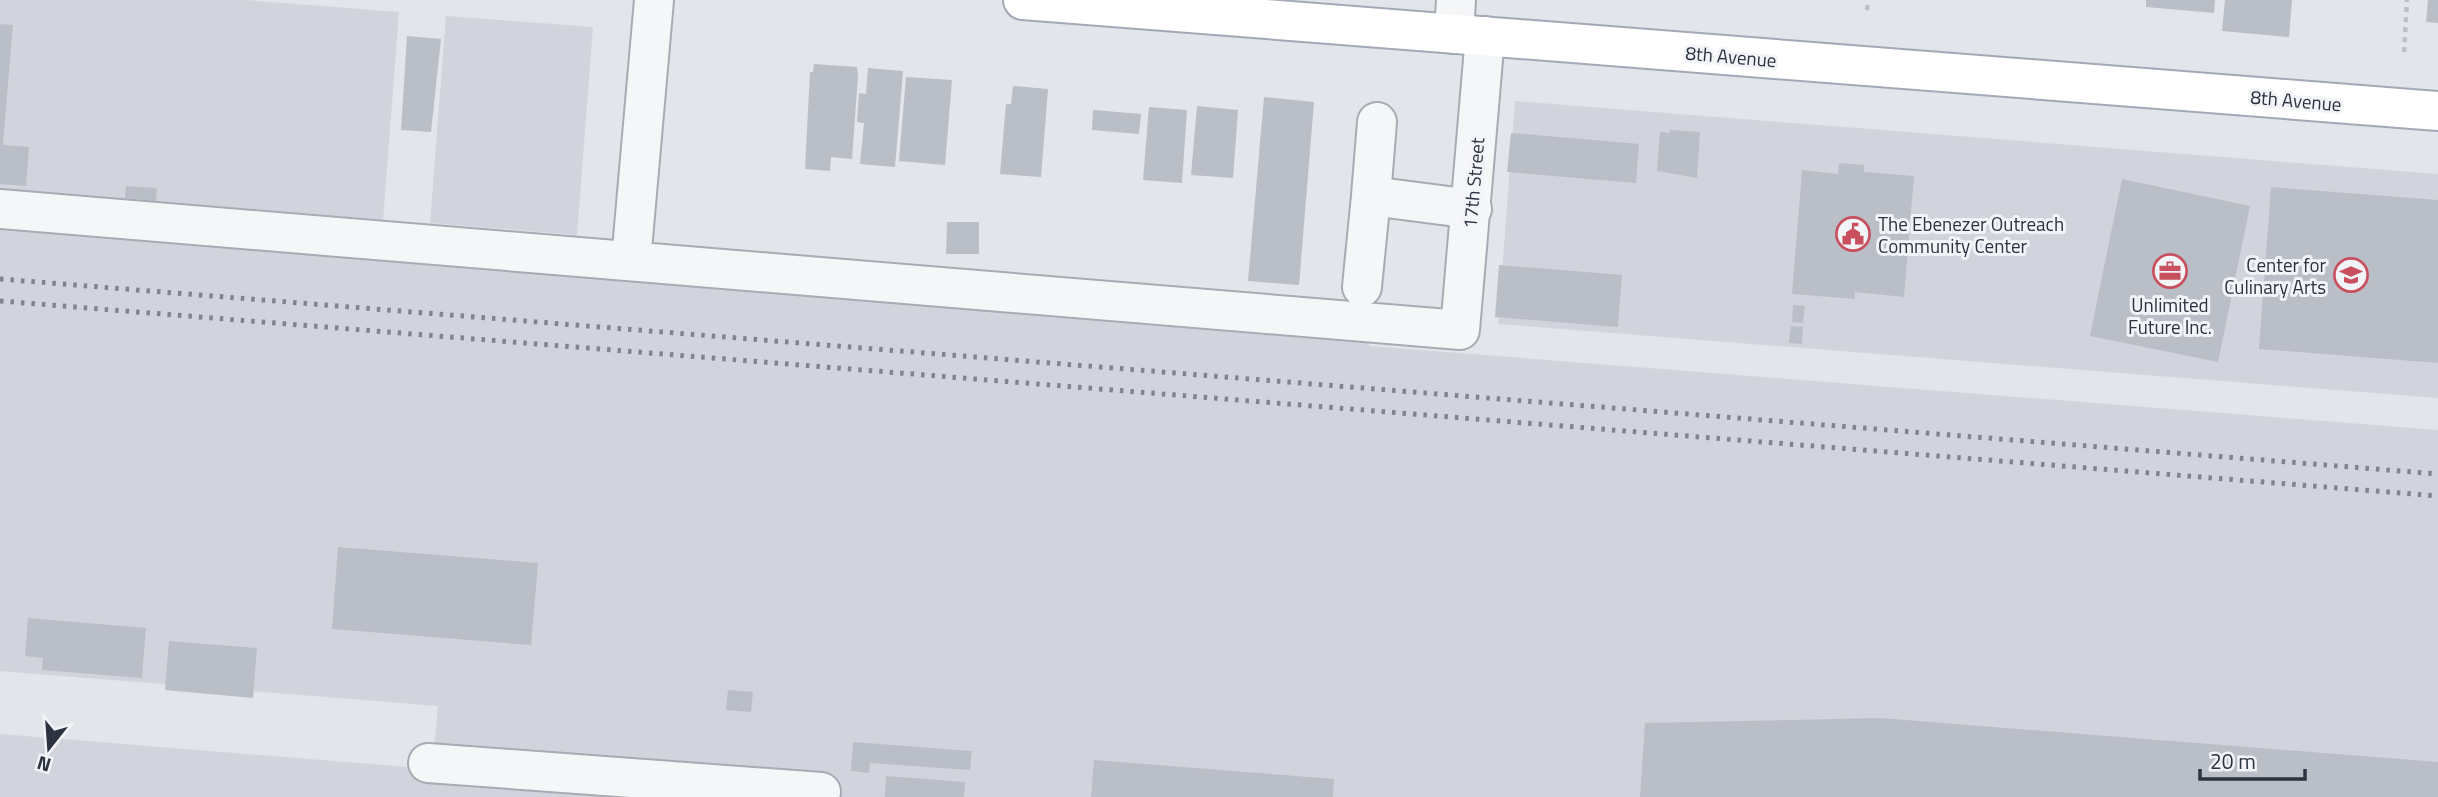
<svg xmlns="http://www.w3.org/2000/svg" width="2438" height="797" font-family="'Titillium Web',sans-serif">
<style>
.built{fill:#d1d4dc}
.building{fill:#babec7}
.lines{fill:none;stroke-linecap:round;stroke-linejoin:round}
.minor-casing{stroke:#a7acb4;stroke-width:42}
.major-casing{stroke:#a2a9b5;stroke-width:42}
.path{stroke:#bcbfc5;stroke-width:4.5;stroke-dasharray:5 5;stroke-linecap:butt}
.minor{stroke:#f5f6f8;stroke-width:38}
.major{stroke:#fff;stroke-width:38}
.rail{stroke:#7d8593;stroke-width:5;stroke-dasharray:3.5 7;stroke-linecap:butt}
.labels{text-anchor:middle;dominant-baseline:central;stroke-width:6;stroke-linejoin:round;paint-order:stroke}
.street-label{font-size:19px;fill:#2b3341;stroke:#f2f4f7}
.poi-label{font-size:19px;fill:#2b3341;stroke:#f2f4f7;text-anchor:start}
</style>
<rect width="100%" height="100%" fill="#e2e5ea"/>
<!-- built -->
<path class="built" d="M 0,0 L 245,0 L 399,12 L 383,220 L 0,189 Z
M 446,16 L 593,27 L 577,235 L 430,223 Z
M 1515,101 L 2438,174 L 2438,398 L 1498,324 Z
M 0,221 L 1369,330 L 1369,346 L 2438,430 L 2438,797 L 0,797 L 0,734 L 432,769 L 438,706 L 0,671 Z"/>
<!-- building -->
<path class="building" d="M 2146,0 L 2215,0 L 2214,13 L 2146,7 Z
M 2225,0 L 2292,0 L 2289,37 L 2222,31 Z
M 2428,0 L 2438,0 L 2438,23 L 2426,22 Z
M 0,24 L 13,25 L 3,145 L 29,147 L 26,186 L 0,184 Z
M 407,36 L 441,39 L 431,132 L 401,130 Z
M 814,64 L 857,67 L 858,76 L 852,159 L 831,157 L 830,171 L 805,169 L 810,72 L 813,72 Z
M 868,68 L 903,71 L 895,167 L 860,164 L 864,123 L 857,122 L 859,93 L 866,94 Z
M 906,77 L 952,80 L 945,165 L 899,161 Z
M 1013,86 L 1048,89 L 1041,177 L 1000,174 L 1006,104 L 1011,104 Z
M 1264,97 L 1314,102 L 1299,285 L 1248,281 Z
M 1197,106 L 1238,110 L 1233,178 L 1191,175 Z
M 1149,107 L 1187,110 L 1182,183 L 1143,180 Z
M 1093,110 L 1141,114 L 1139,134 L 1092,130 Z
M 1670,130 L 1700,132 L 1697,178 L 1657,171 L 1660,132 L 1670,133 Z
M 1511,133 L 1639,144 L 1636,183 L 1507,172 Z
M 1839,163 L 1864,165 L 1864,172 L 1914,176 L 1904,297 L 1855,292 L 1855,299 L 1792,294 L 1802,170 L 1838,174 Z
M 2122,179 L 2250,206 L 2218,362 L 2090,336 Z
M 126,186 L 157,188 L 156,201 L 125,198 Z
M 2271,187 L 2438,200 L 2438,363 L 2259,349 Z
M 947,222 L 979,222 L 979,254 L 946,254 Z
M 1499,265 L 1622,275 L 1618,327 L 1495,317 Z
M 1793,305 L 1805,306 L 1803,323 L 1792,322 Z
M 1791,326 L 1803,327 L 1802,344 L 1789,343 Z
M 338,547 L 538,563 L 531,645 L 332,629 Z
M 28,618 L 146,628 L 142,678 L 42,670 L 43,658 L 25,656 Z
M 169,641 L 257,648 L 253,698 L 165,690 Z
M 728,690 L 753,692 L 751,712 L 726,710 Z
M 1880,718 L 2438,762 L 2438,797 L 1640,797 L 1645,723 Z
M 853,742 L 972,751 L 970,770 L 870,763 L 869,773 L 851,771 Z
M 1094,760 L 1334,779 L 1333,797 L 1091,797 Z
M 886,776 L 965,782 L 964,797 L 885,797 Z"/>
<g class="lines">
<!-- minor casing -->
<g class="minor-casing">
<path id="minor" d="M 1454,34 L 1456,0
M 1371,196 L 1377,122
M 0,209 L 1460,330 L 1485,36
M 631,261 L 654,0
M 1362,287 L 1371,196 L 1472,209
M 428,763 L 821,792 L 820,797"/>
</g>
<!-- major casing -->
<g class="major-casing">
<path id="major" d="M 1023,0 L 2438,111"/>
</g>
<!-- path -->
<path class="path" d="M 1867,10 L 1868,0
M 2404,52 L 2407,0"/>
<!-- minor -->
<use href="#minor" class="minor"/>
<!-- major -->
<use href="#major" class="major"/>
<!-- rail -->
<path class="rail" d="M 0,279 L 2438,474
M 0,301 L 2438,496"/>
</g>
<!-- icons -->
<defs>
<g id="civic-ring" transform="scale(1.75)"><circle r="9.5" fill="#f2f4f7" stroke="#c84f5e" stroke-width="1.5"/><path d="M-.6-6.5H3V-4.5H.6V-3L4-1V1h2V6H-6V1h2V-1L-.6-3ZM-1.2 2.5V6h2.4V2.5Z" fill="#c84f5e"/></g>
<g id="office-ring" transform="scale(1.75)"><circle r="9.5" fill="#f2f4f7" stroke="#c84f5e" stroke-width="1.5"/><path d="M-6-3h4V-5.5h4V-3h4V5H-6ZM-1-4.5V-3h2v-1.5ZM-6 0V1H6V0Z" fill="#c84f5e"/></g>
<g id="school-ring" transform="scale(1.75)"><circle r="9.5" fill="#f2f4f7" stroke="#c84f5e" stroke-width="1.5"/><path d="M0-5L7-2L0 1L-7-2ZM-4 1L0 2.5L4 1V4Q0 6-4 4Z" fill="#c84f5e"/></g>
</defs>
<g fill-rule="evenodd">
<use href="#civic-ring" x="1853" y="234"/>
<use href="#office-ring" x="2170" y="271"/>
<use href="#school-ring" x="2351" y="275"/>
</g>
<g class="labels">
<!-- street labels -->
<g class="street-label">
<text transform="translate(1731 56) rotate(5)">8th Avenue</text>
<text transform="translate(2296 100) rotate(5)">8th Avenue</text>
<text transform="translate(1473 183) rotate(-85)">17th Street</text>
</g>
<!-- poi labels -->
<g class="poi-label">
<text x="1878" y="223">The Ebenezer Outreach<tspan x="1878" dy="22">Community Center</tspan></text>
<text x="2326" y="264" text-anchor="end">Center for<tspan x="2326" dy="22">Culinary Arts</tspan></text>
<text x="2170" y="304" text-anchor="middle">Unlimited<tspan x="2170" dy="22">Future Inc.</tspan></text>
</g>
</g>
<!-- north arrow -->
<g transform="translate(49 748) rotate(197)" stroke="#f2f4f7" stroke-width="5" paint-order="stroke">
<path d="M0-5L12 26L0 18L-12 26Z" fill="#2b3341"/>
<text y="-10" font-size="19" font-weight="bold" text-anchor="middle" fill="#2b3341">N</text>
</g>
<!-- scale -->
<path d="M2200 769v10h105v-10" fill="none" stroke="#2b3341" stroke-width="3.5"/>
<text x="2210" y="769" font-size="21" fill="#2b3341" stroke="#f2f4f7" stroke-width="5" paint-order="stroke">20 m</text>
</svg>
